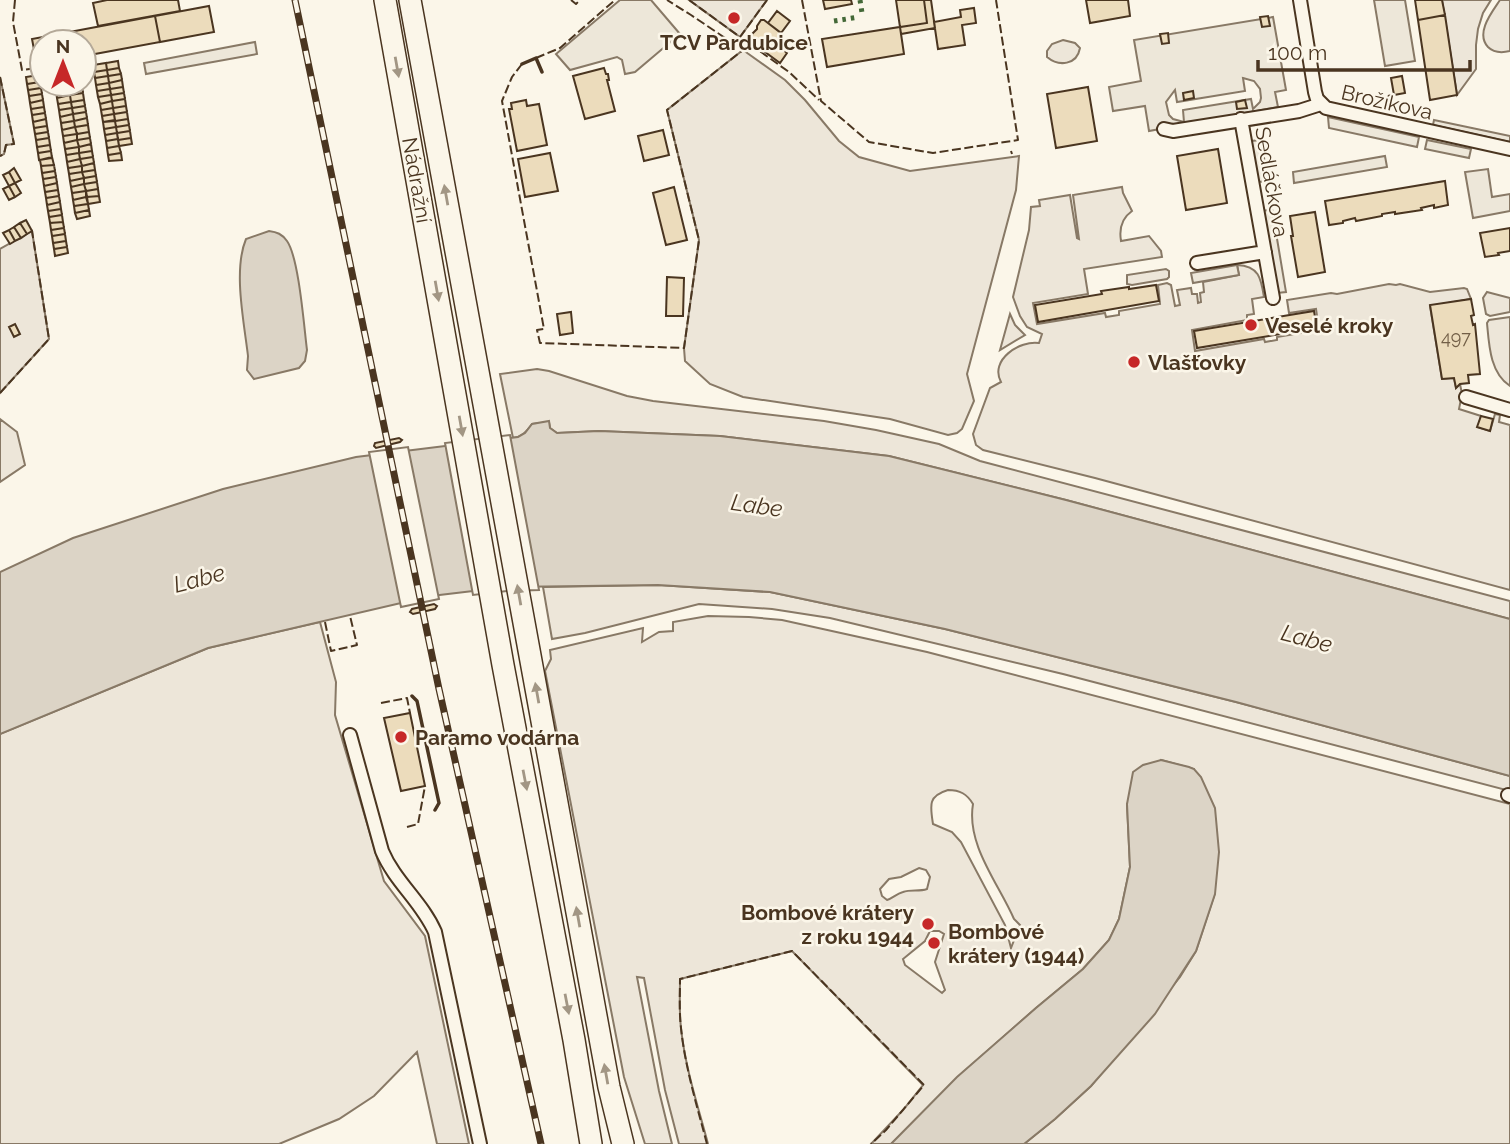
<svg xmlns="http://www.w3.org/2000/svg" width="1510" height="1144" font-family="Raleway,sans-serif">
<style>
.green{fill:#ede6d9;stroke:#887966;stroke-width:2;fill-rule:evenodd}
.parking{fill:#ede7d9;stroke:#887966;stroke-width:2;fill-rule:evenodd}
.water{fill:#dcd4c6;stroke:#887966;stroke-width:2}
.pier{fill:#fbf6e9;stroke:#887966;stroke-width:2}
.building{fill:#ecdcbc;stroke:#4a3520;stroke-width:2}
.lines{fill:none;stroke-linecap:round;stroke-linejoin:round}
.minor-casing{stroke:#4a3520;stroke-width:16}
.primary-casing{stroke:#4a3520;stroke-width:24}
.minor{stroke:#fbf6e9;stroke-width:12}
.primary{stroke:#fbf6e9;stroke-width:21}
.rail-casing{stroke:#4a3520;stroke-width:7}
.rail{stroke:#fbf6e9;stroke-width:4.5;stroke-dasharray:13;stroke-linecap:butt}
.hedge{stroke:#436837;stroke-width:5;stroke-dasharray:3.5 5;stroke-linecap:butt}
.fence{stroke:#4a3520;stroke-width:2;stroke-dasharray:9 3.5;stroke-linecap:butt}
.wall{stroke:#4a3520;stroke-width:3.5}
.oneway{fill:#a29684}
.poi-dot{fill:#c62828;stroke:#fbf6e9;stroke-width:2.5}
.labels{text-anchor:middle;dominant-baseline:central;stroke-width:5;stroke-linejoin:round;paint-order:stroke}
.number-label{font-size:18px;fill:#725f47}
.poi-label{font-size:21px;font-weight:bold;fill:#4a3520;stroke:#fbf6e9;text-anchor:start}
.street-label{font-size:21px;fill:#4a3520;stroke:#fbf6e9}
.water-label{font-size:23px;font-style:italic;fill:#4a3520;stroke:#fbf6e9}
</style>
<rect width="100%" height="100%" fill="#fbf6e9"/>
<!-- green -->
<path class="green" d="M 689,0 L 767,0 L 740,37 Z
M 1442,0 L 1491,0 L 1483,13 L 1478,29 L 1476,45 L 1476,69 L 1457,95 Z
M 1500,0 L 1510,0 L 1510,51 C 1502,53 1494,53 1488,47 C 1475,33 1492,12 1500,0 Z
M 1063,40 L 1075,43 L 1080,48 C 1077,65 1059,67 1047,57 L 1047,51 L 1052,44 Z
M 743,50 L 785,80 L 805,100 L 839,141 L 859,157 L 910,171 L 1019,156 L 1016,190 L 967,374 L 974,401 L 962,429 L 957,433 L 948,435 L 890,419 L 743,397 L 710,384 L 685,361 L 684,348 L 699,240 L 667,110 Z
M 0,77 L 14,144 L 6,145 L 4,154 L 0,156 Z
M 1122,187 L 1123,193 L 1132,211 C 1122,218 1119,229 1121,241 L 1149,236 L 1161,251 L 1162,257 L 1084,269 L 1088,294 L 1033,303 L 1037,324 L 1105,313 L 1106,317 L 1119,315 L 1119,311 L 1160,304 L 1158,285 L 1167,283 L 1171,285 L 1175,306 L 1180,305 L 1177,290 L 1191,288 L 1192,294 L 1197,294 L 1198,303 L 1201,302 L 1200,293 L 1204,292 L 1203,282 L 1239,275 L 1237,265 C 1259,266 1261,278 1264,297 L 1252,299 L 1254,314 L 1247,315 L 1247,320 L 1192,330 L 1195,351 L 1264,339 L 1265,342 L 1277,340 L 1277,337 L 1319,330 L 1316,309 L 1289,313 L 1287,300 L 1331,293 L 1337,294 L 1389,284 L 1396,285 L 1400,284 L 1430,292 L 1464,288 L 1467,289 L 1471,299 L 1430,306 L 1442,379 L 1454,378 L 1456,388 L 1460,384 L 1462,394 L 1459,409 L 1481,416 L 1478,427 L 1490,431 L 1495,414 L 1500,415 L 1499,422 L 1510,425 L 1510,590 L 1095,478 L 983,450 L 976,445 L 973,434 L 990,388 L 1001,382 C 989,360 1020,340 1039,343 L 1042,334 L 1027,327 L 1020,316 L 1013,297 L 1029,230 L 1031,207 L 1040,206 L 1039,200 L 1070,195 L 1077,238 L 1079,239 L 1073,195 Z
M 32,231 L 49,339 L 0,393 L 0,249 Z
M 1166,269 L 1169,271 L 1169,277 L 1167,279 L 1132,285 L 1127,284 L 1127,275 Z
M 1487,292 L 1510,298 L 1510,312 L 1490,316 L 1486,314 L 1483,298 Z
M 1010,314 L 1015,325 L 1025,335 L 1000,350 Z
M 1510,317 L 1510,386 C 1490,373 1489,345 1487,323 L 1489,320 Z
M 537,369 L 549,371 L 627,396 L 653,401 L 824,421 L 876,430 L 939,444 L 980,461 L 1510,601 L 1510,619 L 1066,500 L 889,456 L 720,436 L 599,431 L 557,433 L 550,428 L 549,422 L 532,424 C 526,432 522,437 513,438 L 500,374 Z
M 0,419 L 17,432 L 25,465 L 0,482 Z
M 658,585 L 770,592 L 945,629 L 1236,702 L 1510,776 L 1510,791 L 1063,674 L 830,618 L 772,609 L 699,604 L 585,633 L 552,639 L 543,587 Z
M 708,616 L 749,617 L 782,620 L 927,652 L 1510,804 L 1510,1144 L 1024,1144 L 1055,1119 L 1091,1086 L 1180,977 L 1196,951 L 1215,893 L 1194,769 L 1161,760 L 1127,804 L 1130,867 L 1119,919 L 1109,940 L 1083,969 L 1036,1008 L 958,1077 L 891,1144 L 871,1144 L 903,1110 L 923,1085 L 792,951 L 680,979 C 680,995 679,1011 681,1028 C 685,1067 698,1106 708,1144 L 679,1144 L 665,1090 L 644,978 L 637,977 L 659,1091 L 672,1144 L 645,1144 L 624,1077 L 545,671 L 551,659 L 550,650 L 643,628 L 642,642 L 659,632 L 673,631 L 673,622 ZM 948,790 C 960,790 967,794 973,804 C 966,845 999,884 1014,919 L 1020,925 L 1011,948 L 1005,925 L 961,842 L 952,832 L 933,824 C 930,805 928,796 948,790 ZM 919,868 L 926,870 L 930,877 L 927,889 C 919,892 911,889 903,892 C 896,894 893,898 887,900 L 882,896 L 880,889 L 889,879 L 901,877 ZM 930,931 L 939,931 L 944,934 L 935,962 L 945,990 L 942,993 L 905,965 L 903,959 L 925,941 Z
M 320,622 L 336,682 L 335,715 L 384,881 L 425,936 L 469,1144 L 437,1144 L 417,1052 L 374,1096 L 339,1119 L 279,1144 L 0,1144 L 0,734 L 208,648 Z"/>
<!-- parking -->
<path class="parking" d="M 620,0 L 651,0 L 680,34 L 635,72 L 625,74 L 622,60 L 617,57 L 570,70 L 556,54 Z
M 1374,0 L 1405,0 L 1415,61 L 1385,66 Z
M 1273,17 L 1286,90 L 1275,92 L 1278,107 L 1149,131 L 1145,106 L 1113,111 L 1109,87 L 1141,81 L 1134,40 ZM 1243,78 L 1254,81 L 1260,89 L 1261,98 L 1260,102 L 1253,109 L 1251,99 L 1183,110 L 1184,122 L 1173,119 L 1169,115 L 1166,102 L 1175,90 L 1177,102 L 1245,91 Z
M 255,42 L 257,54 L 146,74 L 144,63 Z
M 1328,117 L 1419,137 L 1417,147 L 1329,128 Z
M 1434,120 L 1510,136 L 1510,142 L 1433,125 Z
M 1261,140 L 1268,181 L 1258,182 L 1251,141 Z
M 1427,140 L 1471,149 L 1469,158 L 1425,149 Z
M 1385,156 L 1387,167 L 1294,183 L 1293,172 Z
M 1488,169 L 1492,197 L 1510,194 L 1510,211 L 1473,218 L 1465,172 Z
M 1272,209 L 1286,292 L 1277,293 L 1263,211 Z
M 1237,265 L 1239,275 L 1193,283 L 1191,273 Z"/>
<!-- water -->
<path class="water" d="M 269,231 C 277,232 282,234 287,241 C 299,258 304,327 307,350 L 305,361 L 299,368 L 254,379 L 247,370 L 248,356 C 244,322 233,270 246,239 Z
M 549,421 L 550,428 L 557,433 L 599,431 L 720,436 L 889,456 L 1066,500 L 1510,619 L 1510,776 L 1236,702 L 945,629 L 770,592 L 658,585 L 507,587 L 431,596 L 208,648 L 0,734 L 0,572 L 73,538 L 223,489 L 356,457 L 518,437 L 525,433 L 532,424 Z
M 1161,760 L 1189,767 L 1194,769 L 1201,777 L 1215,808 L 1219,852 L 1215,894 L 1196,951 L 1155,1014 L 1091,1086 L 1055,1119 L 1024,1144 L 891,1144 L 957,1077 L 1036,1008 L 1083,969 L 1109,940 L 1119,919 L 1130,867 L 1127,804 L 1133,772 L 1143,765 Z"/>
<!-- pier -->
<path class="pier" d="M 510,435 L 539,590 L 507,591 L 473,595 L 445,443 Z
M 408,447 L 439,599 L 401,607 L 369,452 Z"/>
<!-- building -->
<path class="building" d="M 107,0 L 178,0 L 180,11 L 98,26 L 93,3 Z
M 823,0 L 851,0 L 852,4 L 825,9 Z
M 896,0 L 924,0 L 927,23 L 900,27 Z
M 924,0 L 931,0 L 935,28 L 901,34 L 900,27 L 927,23 Z
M 1086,0 L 1128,0 L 1130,16 L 1090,23 Z
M 1415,0 L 1442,0 L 1445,15 L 1418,20 Z
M 209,6 L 214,32 L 160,42 L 155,16 Z
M 974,8 L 976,23 L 962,25 L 965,45 L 938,49 L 934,22 L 961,17 L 960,10 Z
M 777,11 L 790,21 L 781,33 L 768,23 Z
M 1445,15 L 1457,95 L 1430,100 L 1418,20 Z
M 155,16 L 160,42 L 84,56 L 84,42 L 42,42 L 42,64 L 37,65 L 32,39 Z
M 1268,16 L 1270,26 L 1262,27 L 1260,17 Z
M 761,20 L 764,20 L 781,33 L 782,35 L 773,47 L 774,48 L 777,45 L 787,53 L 780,63 L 749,40 L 748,38 L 757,29 L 757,26 Z
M 900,27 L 904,54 L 827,67 L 822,39 Z
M 1168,33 L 1169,43 L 1162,44 L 1160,34 Z
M 118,61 L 119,68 L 107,70 L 106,63 Z
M 106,63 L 107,70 L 94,72 L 93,65 Z
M 119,68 L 121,74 L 108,76 L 107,70 Z
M 604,68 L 606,74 L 608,74 L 609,80 L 607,80 L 615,111 L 585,119 L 573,76 Z
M 107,70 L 108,76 L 95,78 L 94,72 Z
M 121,74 L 122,80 L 109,83 L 108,76 Z
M 39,75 L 40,82 L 27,84 L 26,77 Z
M 108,76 L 109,83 L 96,85 L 95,78 Z
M 1402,76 L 1405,93 L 1394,95 L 1391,78 Z
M 122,80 L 123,87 L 110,89 L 109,83 Z
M 40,82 L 41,88 L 28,90 L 27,84 Z
M 109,83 L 110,89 L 97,91 L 96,85 Z
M 68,84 L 69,89 L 56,91 L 55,85 Z
M 82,87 L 83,93 L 70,95 L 69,89 Z
M 123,87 L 124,93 L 111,95 L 110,89 Z
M 1088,87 L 1097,141 L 1056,148 L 1047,94 Z
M 41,88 L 42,94 L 29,96 L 28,90 Z
M 69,89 L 70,95 L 57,98 L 56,91 Z
M 110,89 L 111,95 L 98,97 L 97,91 Z
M 1193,91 L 1194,98 L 1184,100 L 1183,93 Z
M 83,93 L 84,100 L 71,102 L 70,95 Z
M 124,93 L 125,99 L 112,101 L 111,95 Z
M 42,94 L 43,100 L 30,103 L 29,96 Z
M 70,95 L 71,102 L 58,104 L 57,98 Z
M 111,95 L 112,101 L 100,104 L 98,97 Z
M 125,99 L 126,106 L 113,108 L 112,101 Z
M 43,100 L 44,107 L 31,109 L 30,103 Z
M 84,100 L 85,106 L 72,108 L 71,102 Z
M 526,100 L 527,106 L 539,104 L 547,145 L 517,151 L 509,109 L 512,109 L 511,103 Z
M 1245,100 L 1247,108 L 1237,109 L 1236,102 Z
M 112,101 L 113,108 L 101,110 L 100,104 Z
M 71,102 L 72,108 L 59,110 L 58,104 Z
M 85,106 L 86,112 L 73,114 L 72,108 Z
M 126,106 L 127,112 L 114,114 L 113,108 Z
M 44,107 L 45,113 L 32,115 L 31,109 Z
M 72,108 L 73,114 L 60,117 L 59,110 Z
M 113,108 L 114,114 L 102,116 L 101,110 Z
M 86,112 L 87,118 L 74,121 L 73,114 Z
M 127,112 L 128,119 L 115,121 L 114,114 Z
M 45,113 L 46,119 L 33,122 L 32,115 Z
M 73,114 L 74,121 L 61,123 L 60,117 Z
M 114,114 L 115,120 L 103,122 L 102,116 Z
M 87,118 L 88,125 L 75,127 L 74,121 Z
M 46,119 L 47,126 L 34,128 L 33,122 Z
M 128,119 L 129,125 L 116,127 L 115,121 Z
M 74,121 L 75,127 L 62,130 L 61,123 Z
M 115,121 L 116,127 L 104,129 L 103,122 Z
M 88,125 L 89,132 L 77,134 L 75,127 Z
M 129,125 L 130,131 L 117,133 L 116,127 Z
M 47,126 L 48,132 L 35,134 L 34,128 Z
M 75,127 L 77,134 L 63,136 L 62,130 Z
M 116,127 L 117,133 L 105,135 L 104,129 Z
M 663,130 L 669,155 L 644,161 L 638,136 Z
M 130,131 L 131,138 L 118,140 L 117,133 Z
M 48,132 L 49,138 L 36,140 L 35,134 Z
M 89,132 L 90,138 L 77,140 L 77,134 Z
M 117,133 L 118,139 L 106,141 L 105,135 Z
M 77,134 L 77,140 L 64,143 L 63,136 Z
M 49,138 L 50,145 L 37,147 L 36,140 Z
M 90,138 L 91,144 L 79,147 L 77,140 Z
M 131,138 L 132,144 L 119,146 L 118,140 Z
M 118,139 L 119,146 L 107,148 L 106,141 Z
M 77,140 L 79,147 L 65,149 L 64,143 Z
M 91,144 L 92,151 L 79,153 L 79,147 Z
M 50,145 L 51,151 L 38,153 L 37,147 Z
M 119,146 L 121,153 L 108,155 L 107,148 Z
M 79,147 L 79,153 L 66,155 L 65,149 Z
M 1218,149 L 1227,203 L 1186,210 L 1177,156 Z
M 51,151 L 52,158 L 39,160 L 38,153 Z
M 92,151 L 93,157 L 80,159 L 79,153 Z
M 79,153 L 80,159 L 67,162 L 66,155 Z
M 121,153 L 122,160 L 109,161 L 108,155 Z
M 550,153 L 558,191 L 525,197 L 518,159 Z
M 52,157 L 54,165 L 41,166 L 40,160 Z
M 93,157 L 94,163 L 82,166 L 80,159 Z
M 80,159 L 82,166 L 68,168 L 67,162 Z
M 94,163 L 95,170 L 82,172 L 82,166 Z
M 54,165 L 55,171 L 42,173 L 41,166 Z
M 82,166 L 82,172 L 69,174 L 68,168 Z
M 14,168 L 21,180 L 15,183 L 9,172 Z
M 95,170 L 96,176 L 84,178 L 82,172 Z
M 55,171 L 56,177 L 43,179 L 42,173 Z
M 9,172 L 15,183 L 9,186 L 3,175 Z
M 82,172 L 84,178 L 70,181 L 69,174 Z
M 96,176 L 97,182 L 84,184 L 84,178 Z
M 56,177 L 57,183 L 44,186 L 43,179 Z
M 84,178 L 84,184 L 71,187 L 70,181 Z
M 1445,181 L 1448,205 L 1434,208 L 1434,205 L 1421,208 L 1422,210 L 1395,214 L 1395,212 L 1382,214 L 1382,216 L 1356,221 L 1355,218 L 1343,221 L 1343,223 L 1329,225 L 1325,201 Z
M 97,182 L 98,189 L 86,191 L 84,184 Z
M 15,183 L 21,193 L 15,197 L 9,186 Z
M 57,183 L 58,190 L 45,192 L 44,186 Z
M 84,184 L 86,191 L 72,193 L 71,187 Z
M 9,186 L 15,197 L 9,200 L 3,189 Z
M 674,187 L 687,240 L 666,245 L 653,193 Z
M 98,189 L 99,196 L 87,197 L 86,191 Z
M 58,190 L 59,196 L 46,198 L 45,192 Z
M 86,191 L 86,197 L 73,200 L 72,193 Z
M 59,196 L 60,202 L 47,205 L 46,198 Z
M 99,196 L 100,202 L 88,204 L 87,197 Z
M 86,197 L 88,204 L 74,206 L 73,200 Z
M 60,202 L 61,209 L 48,211 L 47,205 Z
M 88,204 L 89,210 L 75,213 L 74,206 Z
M 61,209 L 62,215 L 49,217 L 48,211 Z
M 89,210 L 90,216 L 77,219 L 75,213 Z
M 1315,212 L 1325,272 L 1298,277 L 1291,236 L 1293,236 L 1290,216 Z
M 62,215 L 63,222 L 50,223 L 49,217 Z
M 26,220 L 32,231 L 27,234 L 20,223 Z
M 63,222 L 64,228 L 51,230 L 50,223 Z
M 20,223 L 27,234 L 21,238 L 14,227 Z
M 14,227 L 21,238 L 15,241 L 9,230 Z
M 64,228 L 65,234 L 52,236 L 51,230 Z
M 1510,228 L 1510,251 L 1498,253 L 1499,255 L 1485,257 L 1480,233 Z
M 9,230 L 15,241 L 10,244 L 3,233 Z
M 65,234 L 66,241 L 53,243 L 52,236 Z
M 66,241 L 67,247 L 54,249 L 53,243 Z
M 67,247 L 68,253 L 55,256 L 54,249 Z
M 667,277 L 684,278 L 683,316 L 666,316 Z
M 1156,285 L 1159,301 L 1038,322 L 1035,305 L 1102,294 L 1101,291 L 1129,287 L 1129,289 Z
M 1471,299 L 1474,315 L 1471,316 L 1473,325 L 1475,324 L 1480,374 L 1468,375 L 1469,383 L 1460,384 L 1456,388 L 1454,378 L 1442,379 L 1430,305 Z
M 1314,311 L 1317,328 L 1197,348 L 1194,331 Z
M 571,312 L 573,333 L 560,335 L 557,314 Z
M 15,324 L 20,334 L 14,337 L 9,327 Z
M 1481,416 L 1493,419 L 1490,431 L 1477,427 Z
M 399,438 L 402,440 L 400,442 L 376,448 L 374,446 L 375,443 Z
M 434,604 L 437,606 L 435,609 L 413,614 L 410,612 L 412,609 Z
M 410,713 L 425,786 L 401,791 L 384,718 Z"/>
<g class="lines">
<!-- minor casing -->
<g class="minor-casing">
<path id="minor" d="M 1300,0 L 1315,92 L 1317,99 L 1326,108 L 1510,149
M 1241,119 L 1273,298
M 1164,129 L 1173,131 L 1299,111 L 1321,104
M 1197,263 L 1265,252
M 1466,397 L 1510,410
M 350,735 L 382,851 C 395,882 422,902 435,932 L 480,1144
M 1508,795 L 1510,796"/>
</g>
<!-- primary casing -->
<g class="primary-casing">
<path id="primary" d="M 385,0 L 503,665 L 574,1040 L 591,1144
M 410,0 L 609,1087 L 623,1144"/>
</g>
<!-- minor -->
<use href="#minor" class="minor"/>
<!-- primary -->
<use href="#primary" class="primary"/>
<!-- rail casing -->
<g class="rail-casing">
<path id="rail" d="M 295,0 L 439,689 L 541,1144"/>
</g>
<!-- rail -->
<use href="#rail" class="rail"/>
<!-- hedge -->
<path class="hedge" d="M 860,0 L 862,13
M 834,21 L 859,17"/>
<!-- fence -->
<path class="fence" d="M 15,0 L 13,22 L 22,70 L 37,68 L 37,65
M 571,0 L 576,4 L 580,0
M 689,0 L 740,37 L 767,0
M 802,0 L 821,101 L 869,142 L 933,153 L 1018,140 L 996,0
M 740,37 L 789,72 L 819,100
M 536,58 L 560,48 L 615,0
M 522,64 L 512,77 L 502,101 L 544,329 L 537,330 L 540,343 L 684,348 L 699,240 L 667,110 L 743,50 L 691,15 L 667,0
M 0,77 L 14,144 L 6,145 L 4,154 L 0,156
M 1011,151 L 1012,154
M 0,393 L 49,339 L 32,231
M 325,622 L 331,651 L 357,645 L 350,616
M 381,703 L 407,698 L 410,713
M 407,827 L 418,824 L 425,786
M 707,1144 C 697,1106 685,1067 681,1028 C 679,1011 680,995 680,979 L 792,951 L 924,1085 L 886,1130 L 871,1144"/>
<!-- wall -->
<path class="wall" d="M 522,64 L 536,58 L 542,72
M 412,696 L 417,701 L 439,803 L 435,810"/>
</g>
<!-- one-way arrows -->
<defs><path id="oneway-solid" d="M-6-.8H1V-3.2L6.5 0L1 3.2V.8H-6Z" transform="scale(1.75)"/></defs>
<g class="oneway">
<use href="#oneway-solid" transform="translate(397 67) rotate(80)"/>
<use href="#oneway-solid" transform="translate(446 195) rotate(-100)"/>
<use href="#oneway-solid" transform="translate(437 291) rotate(80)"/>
<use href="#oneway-solid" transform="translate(461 426) rotate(80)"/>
<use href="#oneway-solid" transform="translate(519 595) rotate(-100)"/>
<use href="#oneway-solid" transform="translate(537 693) rotate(-100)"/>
<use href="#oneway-solid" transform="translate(525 780) rotate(79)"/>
<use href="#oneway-solid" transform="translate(578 917) rotate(-100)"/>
<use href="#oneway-solid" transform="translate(567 1004) rotate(79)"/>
<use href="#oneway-solid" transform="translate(606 1074) rotate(-100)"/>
</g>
<!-- markers -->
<g class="poi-dot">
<circle cx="734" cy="18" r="7"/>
<circle cx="1251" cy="325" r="7"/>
<circle cx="1134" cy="362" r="7"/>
<circle cx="401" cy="737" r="7"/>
<circle cx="928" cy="924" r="7"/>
<circle cx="934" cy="943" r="7"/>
</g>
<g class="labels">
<!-- number labels -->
<g class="number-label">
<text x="1456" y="337">497</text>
</g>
<!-- poi labels -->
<g class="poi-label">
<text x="734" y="42" text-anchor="middle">TCV Pardubice</text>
<text x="1265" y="325">Veselé kroky</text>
<text x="1148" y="362">Vlašťovky</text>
<text x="415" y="737">Paramo vodárna</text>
<text x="914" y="912" text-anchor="end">Bombové krátery<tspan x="914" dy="24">z roku 1944</tspan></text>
<text x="948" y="931">Bombové<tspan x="948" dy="24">krátery (1944)</tspan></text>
</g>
<!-- street labels -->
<g class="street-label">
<text transform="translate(1387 102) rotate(13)">Brožíkova</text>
<text transform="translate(417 180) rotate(80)">Nádražní</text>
<text transform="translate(1272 182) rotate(80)">Sedláčkova</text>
</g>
<!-- water labels -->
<g class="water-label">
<text transform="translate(757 505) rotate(8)">Labe</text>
<text transform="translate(199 578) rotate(-15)">Labe</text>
<text transform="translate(1307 638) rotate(15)">Labe</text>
</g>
</g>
<!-- north arrow -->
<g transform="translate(63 63)"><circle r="33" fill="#fbf6e9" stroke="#b4a999" stroke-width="2"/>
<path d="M0-5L12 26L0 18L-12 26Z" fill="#c62828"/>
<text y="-10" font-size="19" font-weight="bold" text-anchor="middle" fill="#4a3520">N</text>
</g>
<!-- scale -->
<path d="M1258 60v10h212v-10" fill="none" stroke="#4a3520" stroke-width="3.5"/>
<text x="1268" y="60" font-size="21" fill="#4a3520" stroke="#fbf6e9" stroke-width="5" paint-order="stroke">100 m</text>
</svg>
